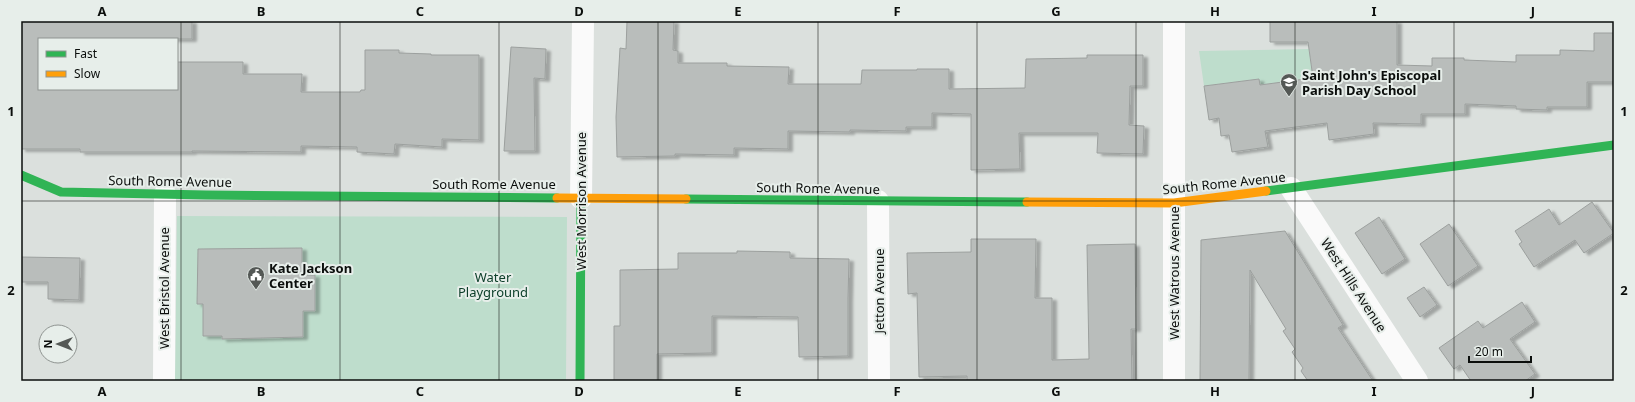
<svg xmlns="http://www.w3.org/2000/svg" width="1635" height="402" font-family="'Noto Sans',sans-serif">
<style>
.green{fill:#beddcc}
.building{fill:#b9bdbb;stroke:#9ca09e;filter:url(#shadow)}
.lines{fill:none;stroke-linecap:round;stroke-linejoin:round}
.street{stroke:#fafafa;stroke-width:22}
.fast{stroke:#30b455;stroke-width:9}
.slow{stroke:#ff9f0a;stroke-width:9}
.grid{fill:none;stroke:#0b0e0c;stroke-width:1;stroke-opacity:0.55}
.labels{text-anchor:middle;dominant-baseline:central;stroke-width:4;stroke-linejoin:round;paint-order:stroke}
.poi-label{font-size:13px;font-weight:bold;fill:#0b0e0c;stroke:#e7eeea;text-anchor:start}
.street-label{font-size:13px;fill:#0b0e0c;stroke:#e7eeea}
.park-label{font-size:13px;fill:#0e402b;stroke:#e7eeea}
.neatline{fill:none;stroke:#0b0e0c;stroke-width:1.5}
.grid-label{font-size:13px;text-anchor:middle;font-weight:bold;fill:#0b0e0c}
</style>
<defs>
<filter id="shadow"><feDropShadow dx="4.5" dy="2.5" stdDeviation="1" flood-color="#0004"/></filter>
</defs>
<rect width="100%" height="100%" fill="#dbe0dd"/>
<!-- green -->
<path class="green" d="M 1309,49 L 1313,78 L 1260,85 L 1259,79 L 1204,86 L 1199,51 Z
M 177,216 L 567,217 L 566,381 L 175,381 Z"/>
<!-- building -->
<path class="building" d="M 21,21 L 192,21 L 192,39 L 39,39 L 39,89 L 177,89 L 177,62 L 243,62 L 243,74 L 302,74 L 301,92 L 360,92 L 361,90 L 365,90 L 365,50 L 399,50 L 399,53 L 431,54 L 431,55 L 479,55 L 479,140 L 442,139 L 442,147 L 395,144 L 394,154 L 357,152 L 357,147 L 301,146 L 301,152 L 192,151 L 192,152 L 80,152 L 80,149 L 21,149 Z
M 627,21 L 674,21 L 673,50 L 678,51 L 678,63 L 727,63 L 727,66 L 789,67 L 788,84 L 861,84 L 862,70 L 917,70 L 917,69 L 949,69 L 949,89 L 1025,88 L 1026,59 L 1087,58 L 1087,55 L 1143,55 L 1143,86 L 1130,86 L 1129,125 L 1144,126 L 1143,154 L 1097,153 L 1098,133 L 1019,133 L 1020,169 L 971,170 L 971,114 L 932,113 L 932,127 L 906,127 L 906,131 L 850,130 L 850,132 L 788,131 L 788,149 L 734,148 L 734,155 L 675,154 L 675,156 L 617,157 L 616,117 L 620,48 L 626,49 Z
M 1270,21 L 1397,21 L 1397,65 L 1432,66 L 1432,58 L 1464,58 L 1464,60 L 1516,62 L 1516,55 L 1560,55 L 1560,50 L 1594,51 L 1594,33 L 1614,33 L 1614,82 L 1587,82 L 1587,107 L 1547,107 L 1547,110 L 1516,109 L 1516,106 L 1465,104 L 1465,114 L 1421,114 L 1421,124 L 1373,123 L 1374,134 L 1329,140 L 1327,123 L 1265,131 L 1268,147 L 1232,152 L 1229,135 L 1221,136 L 1219,118 L 1209,120 L 1204,86 L 1259,79 L 1260,85 L 1313,78 L 1308,42 L 1270,42 Z
M 511,47 L 546,49 L 545,79 L 534,78 L 535,151 L 504,151 Z
M 1592,202 L 1614,233 L 1584,253 L 1575,240 L 1534,267 L 1519,244 L 1522,242 L 1515,231 L 1549,209 L 1559,225 Z
M 1379,217 L 1405,259 L 1382,274 L 1355,233 Z
M 1449,224 L 1478,266 L 1448,286 L 1420,244 Z
M 1285,231 L 1343,325 L 1338,328 L 1373,381 L 1308,381 L 1301,371 L 1303,368 L 1292,352 L 1295,349 L 1283,331 L 1286,329 L 1250,270 L 1249,381 L 1200,381 L 1201,240 Z
M 971,239 L 1036,239 L 1035,298 L 1052,298 L 1052,360 L 1089,359 L 1087,245 L 1135,244 L 1136,329 L 1131,329 L 1132,381 L 967,381 L 967,376 L 919,377 L 917,293 L 908,294 L 907,253 L 971,252 Z
M 302,248 L 302,275 L 315,275 L 315,311 L 303,311 L 303,337 L 222,339 L 222,336 L 203,336 L 203,304 L 197,304 L 198,249 Z
M 737,251 L 790,252 L 790,258 L 849,259 L 848,299 L 848,356 L 799,357 L 798,317 L 712,316 L 712,353 L 657,354 L 657,381 L 614,381 L 614,326 L 620,326 L 620,270 L 678,269 L 678,253 L 737,253 Z
M 21,257 L 80,258 L 79,300 L 48,299 L 48,282 L 21,282 Z
M 1424,287 L 1437,305 L 1420,317 L 1407,298 Z
M 1522,302 L 1535,322 L 1510,339 L 1535,374 L 1525,381 L 1471,381 L 1460,365 L 1454,369 L 1439,348 L 1478,321 L 1483,328 Z"/>
<g class="lines">
<!-- street -->
<path class="street" d="M 1174,21 L 1174,381
M 1291,188 L 1417,381
M 581,198 L 583,21
M 878,201 L 879,381
M 164,381 L 165,194"/>
<!-- fast -->
<path class="fast" d="M 21,175 L 61,192 L 206,195 L 557,198
M 1266,191 L 1614,145
M 686,199 L 1027,202
M 580,381 L 581,198"/>
<!-- slow -->
<path class="slow" d="M 557,198 L 686,199
M 1027,202 L 1174,203 L 1266,191"/>
</g>
<!-- grid -->
<path class="grid" d="M 181,21 L 181,381M 340,21 L 340,381M 499,21 L 499,381M 658,21 L 658,381M 818,21 L 818,381M 977,21 L 977,381M 1136,21 L 1136,381M 1295,21 L 1295,381M 1454,21 L 1454,381M 21,201 L 1614,201"/>
<!-- icons -->
<defs>
<g id="school-pin" transform="scale(0.9)"><path d="M0 17L-7.5 6A9.5 9.5 0 1 1 7.5 6Z" fill="#545855" stroke="#e7eeea"/><path d="M0-5L7-2L0 1L-7-2ZM-4 1L0 2.5L4 1V4Q0 6-4 4Z" fill="#fff"/></g>
<g id="civic-pin" transform="scale(0.9)"><path d="M0 17L-7.5 6A9.5 9.5 0 1 1 7.5 6Z" fill="#545855" stroke="#e7eeea"/><path d="M-.6-6.5H3V-4.5H.6V-3L4-1V1h2V6H-6V1h2V-1L-.6-3ZM-1.2 2.5V6h2.4V2.5Z" fill="#fff"/></g>
</defs>
<g fill-rule="evenodd">
<use href="#school-pin" x="1289" y="82"/>
<use href="#civic-pin" x="256" y="275"/>
</g>
<g class="labels">
<!-- poi labels -->
<g class="poi-label">
<text x="1302" y="75">Saint John's Episcopal<tspan x="1302" dy="15">Parish Day School</tspan></text>
<text x="269" y="268">Kate Jackson<tspan x="269" dy="15">Center</tspan></text>
</g>
<!-- street labels -->
<g class="street-label">
<text transform="translate(170 181) rotate(1)">South Rome Avenue</text>
<text transform="translate(1224 183) rotate(-6)">South Rome Avenue</text>
<text x="494" y="184">South Rome Avenue</text>
<text transform="translate(818 188) rotate(1)">South Rome Avenue</text>
<text transform="translate(581 201) rotate(-90)">West Morrison Avenue</text>
<text transform="translate(1174 273) rotate(-90)">West Watrous Avenue</text>
<text transform="translate(1354 285) rotate(57)">West Hills Avenue</text>
<text transform="translate(164 288) rotate(-90)">West Bristol Avenue</text>
<text transform="translate(879 291) rotate(-90)">Jetton Avenue</text>
</g>
<!-- park labels -->
<g class="park-label">
<text x="493" y="277">Water<tspan x="493" dy="15">Playground</tspan></text>
</g>
</g>
<!-- border -->
<rect width="1635" height="402" fill="none" stroke="#e7eeea" stroke-width="44"/>
<!-- legend -->
<rect x="38" y="38" width="140" height="52" fill="#e7eeea" stroke="#8f9491"/>
<rect x="46" y="51" width="20" height="6" fill="#30b455" stroke="#8f9491"/>
<text x="74" y="58" font-size="12" fill="#0b0e0c">Fast</text>
<rect x="46" y="71" width="20" height="6" fill="#ff9f0a" stroke="#8f9491"/>
<text x="74" y="78" font-size="12" fill="#0b0e0c">Slow</text>
<!-- north arrow -->
<g transform="translate(58 344) rotate(270)"><circle r="19" fill="#e7eeea" stroke="#8f9491"/>
<path d="M0-3L7 15L0 10L-7 15Z" fill="#545855"/>
<text y="-6" font-size="11" font-weight="bold" text-anchor="middle" fill="#0b0e0c">N</text>
</g>
<!-- scale -->
<path d="M1469 356v6h62v-6" fill="none" stroke="#0b0e0c" stroke-width="2"/>
<text x="1475" y="356" font-size="12" fill="#0b0e0c" stroke="#e7eeea" stroke-width="3" paint-order="stroke">20 m</text>
<rect x="22" y="22" width="1591" height="358" class="neatline"/>
<g class="grid-label">
<text x="102" y="16">A</text>
<text x="261" y="16">B</text>
<text x="420" y="16">C</text>
<text x="579" y="16">D</text>
<text x="738" y="16">E</text>
<text x="897" y="16">F</text>
<text x="1056" y="16">G</text>
<text x="1215" y="16">H</text>
<text x="1374" y="16">I</text>
<text x="1533" y="16">J</text>
<text x="11" y="116">1</text>
<text x="1624" y="116">1</text>
<text x="11" y="295">2</text>
<text x="1624" y="295">2</text>
<text x="102" y="396">A</text>
<text x="261" y="396">B</text>
<text x="420" y="396">C</text>
<text x="579" y="396">D</text>
<text x="738" y="396">E</text>
<text x="897" y="396">F</text>
<text x="1056" y="396">G</text>
<text x="1215" y="396">H</text>
<text x="1374" y="396">I</text>
<text x="1533" y="396">J</text>
</g>
</svg>
